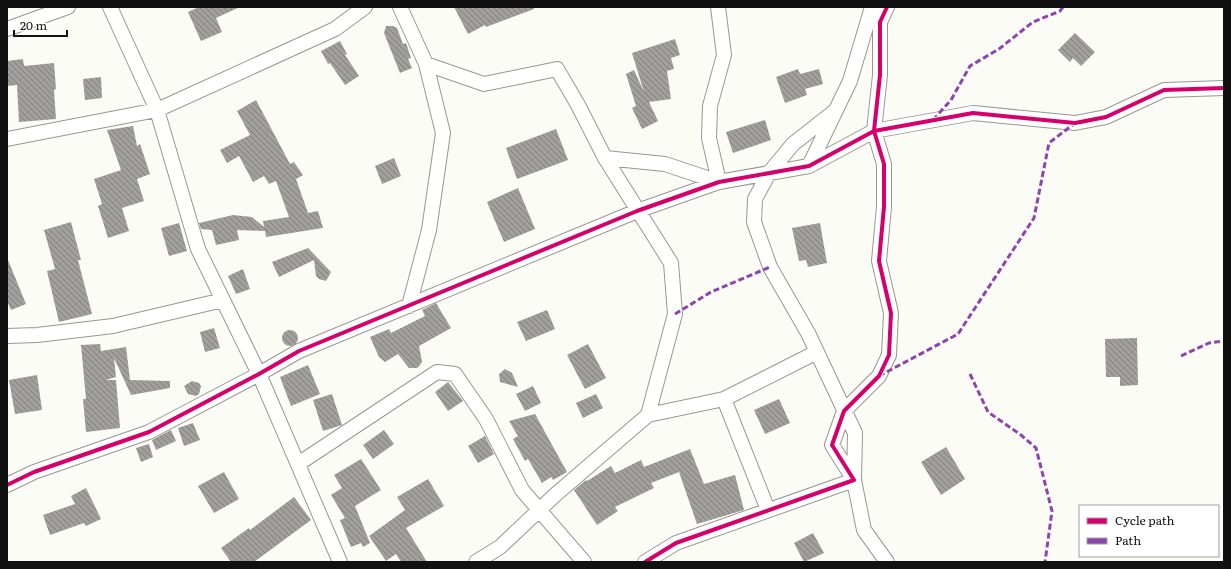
<svg xmlns="http://www.w3.org/2000/svg" width="1231" height="569" font-family="Literata,serif">
<style>
.building{fill:url(#building-back-hatch)}
.lines{fill:none;stroke-linecap:round;stroke-linejoin:round}
.minor-casing{stroke:#979795;stroke-width:16}
.minor{stroke:#fffffe;stroke-width:14}
.quiet{stroke:#8e44ad;stroke-width:3;stroke-dasharray:6 3;stroke-linecap:butt}
.cycleway-casing{stroke:#fff;stroke-width:6}
.cycleway{stroke:#d6006c;stroke-width:4}
</style>
<defs>
<pattern id="building-back-hatch" width="6" height="6" patternUnits="userSpaceOnUse"><rect width="6" height="6" fill="#a09f9c"/><path d="M-1 5l2 2M0 0l6 6M5-1l2 2" fill="none" stroke="#81807e"/></pattern>
</defs>
<rect width="100%" height="100%" fill="#fcfcf7"/>
<!-- building -->
<path class="building" d="M 199,7 L 240,7 L 216,18 L 222,32 L 201,41 L 188,12 Z
M 454,7 L 534,7 L 534,9 L 486,27 L 485,25 L 468,34 Z
M 386,26 L 393,26 L 397,28 L 403,44 L 406,43 L 411,58 L 408,59 L 412,68 L 400,73 L 384,33 Z
M 1075,33 L 1095,52 L 1081,66 L 1073,58 L 1070,62 L 1058,50 Z
M 675,39 L 680,55 L 671,58 L 674,69 L 667,71 L 671,99 L 649,102 L 658,121 L 642,129 L 632,108 L 636,106 L 626,74 L 634,70 L 644,92 L 632,53 Z
M 340,41 L 347,54 L 345,55 L 359,76 L 345,85 L 330,63 L 328,64 L 321,51 Z
M 23,59 L 24,66 L 54,63 L 56,89 L 54,90 L 56,119 L 19,122 L 17,85 L 7,86 L 7,61 Z
M 798,69 L 800,74 L 819,69 L 823,84 L 805,89 L 807,95 L 785,103 L 776,77 Z
M 101,77 L 102,98 L 85,100 L 83,79 Z
M 256,100 L 290,164 L 294,162 L 303,175 L 296,179 L 308,213 L 318,211 L 323,228 L 266,237 L 265,231 L 237,230 L 239,240 L 216,245 L 212,230 L 201,229 L 199,223 L 233,215 L 252,217 L 264,227 L 263,221 L 289,217 L 276,181 L 269,184 L 264,176 L 253,182 L 239,156 L 227,163 L 220,150 L 250,135 L 237,111 Z
M 765,120 L 771,140 L 733,153 L 726,132 Z
M 133,126 L 137,146 L 140,144 L 150,174 L 137,179 L 144,201 L 122,208 L 129,231 L 108,238 L 98,206 L 102,204 L 94,179 L 121,170 L 107,130 Z
M 556,129 L 568,160 L 517,179 L 506,148 Z
M 394,158 L 401,176 L 382,184 L 375,166 Z
M 518,188 L 535,229 L 504,242 L 487,202 Z
M 71,222 L 81,260 L 78,260 L 92,314 L 59,322 L 47,271 L 55,269 L 44,230 Z
M 179,223 L 187,251 L 169,256 L 161,228 Z
M 820,223 L 827,263 L 808,267 L 806,260 L 799,261 L 792,228 Z
M 308,248 L 331,272 L 326,281 L 319,279 L 316,276 L 314,260 L 279,277 L 272,262 Z
M 8,260 L 26,304 L 11,310 L 7,301 Z
M 243,269 L 250,289 L 236,294 L 228,276 Z
M 436,303 L 451,328 L 419,346 L 422,362 L 420,365 L 417,368 L 409,368 L 398,354 L 385,362 L 379,357 L 370,337 L 389,329 L 391,333 L 425,316 L 422,310 Z
M 547,310 L 555,329 L 526,341 L 517,322 Z
M 214,328 L 220,348 L 205,352 L 200,332 Z
M282 338a8 8 0 1 1 16 0a8 8 0 1 1-16 0Z
M 1137,338 L 1138,385 L 1120,386 L 1120,377 L 1106,377 L 1105,339 Z
M 100,344 L 101,351 L 126,347 L 130,380 L 170,381 L 170,388 L 131,395 L 114,358 L 116,377 L 106,380 L 116,380 L 120,428 L 86,432 L 83,399 L 86,399 L 81,345 Z
M 588,344 L 606,378 L 585,389 L 567,355 Z
M 308,365 L 320,394 L 291,406 L 280,377 Z
M 505,369 L 512,373 L 518,387 L 500,382 L 499,374 Z
M 37,375 L 42,410 L 15,414 L 9,380 Z
M 192,381 L 199,383 L 201,386 L 199,394 L 196,396 L 188,394 L 184,386 Z
M 448,382 L 463,401 L 448,411 L 435,392 Z
M 533,386 L 541,403 L 525,411 L 516,394 Z
M 332,394 L 342,425 L 323,431 L 313,400 Z
M 596,394 L 603,408 L 583,418 L 576,403 Z
M 779,399 L 790,423 L 765,434 L 754,410 Z
M 535,414 L 567,472 L 553,480 L 551,477 L 542,483 L 528,459 L 525,461 L 513,439 L 518,436 L 509,421 Z
M 193,423 L 200,440 L 184,446 L 178,428 Z
M 171,430 L 176,441 L 156,450 L 152,440 Z
M 384,430 L 394,444 L 373,459 L 363,445 Z
M 485,436 L 494,454 L 478,463 L 468,446 Z
M 149,444 L 153,457 L 141,462 L 136,448 Z
M 946,447 L 965,479 L 941,495 L 921,462 Z
M 690,449 L 704,484 L 735,475 L 744,510 L 697,524 L 679,472 L 651,483 L 654,488 L 615,507 L 618,511 L 597,525 L 574,490 L 586,480 L 587,481 L 611,466 L 615,473 L 641,460 L 644,467 Z
M 361,459 L 381,490 L 355,506 L 370,543 L 363,547 L 361,543 L 351,547 L 340,520 L 345,518 L 331,495 L 342,488 L 334,475 Z
M 224,472 L 239,499 L 214,513 L 198,486 Z
M 428,479 L 444,506 L 406,528 L 427,562 L 401,562 L 396,554 L 386,561 L 369,536 L 405,510 L 397,497 Z
M 86,488 L 101,519 L 86,526 L 84,523 L 50,535 L 43,515 L 75,504 L 71,496 Z
M 294,497 L 311,520 L 254,562 L 231,562 L 221,548 L 249,528 L 250,530 Z
M 813,533 L 824,553 L 804,562 L 794,543 Z"/>
<g class="lines">
<!-- minor casing -->
<g class="minor-casing">
<path id="minor" d="M 110,7 L 157,110 L 198,249 L 259,374 L 340,562
M 400,7 L 426,64 L 443,133 L 429,230 L 409,306
M 718,7 L 724,55 L 710,106 L 709,138 L 719,182
M 7,29 L 68,7
M 426,64 L 484,84 L 557,69 L 578,105 L 605,158 L 665,164 L 719,182
M 835,111 L 793,144 L 769,173 L 755,199 L 754,222 L 770,267 L 808,333 L 855,433 L 854,480 L 864,530 L 887,562
M 7,139 L 157,110 L 335,29 L 365,7
M 809,166 L 850,81 L 872,7
M 7,336 L 37,335 L 113,326 L 223,300
M 724,399 L 768,510
M 648,415 L 724,399 L 817,352
M 298,464 L 437,372 L 455,374 L 486,419 L 522,490 L 584,562
M 7,485 L 34,472 L 149,432 L 259,374 L 299,351 L 637,211 L 719,182 L 809,166 L 874,131 L 973,113 L 1075,123 L 1106,117 L 1164,90 L 1224,88
M 476,562 L 500,547 L 555,495 L 648,415 L 675,314 L 671,263 L 605,158
M 645,562 L 676,543 L 854,480 L 832,445 L 844,411 L 879,376 L 889,355 L 891,313 L 879,261 L 884,207 L 884,164 L 874,131 L 880,75 L 880,22 L 887,7"/>
</g>
<!-- minor -->
<use href="#minor" class="minor"/>
<!-- quiet -->
<path class="quiet" d="M 933,120 L 951,100 L 970,66 L 999,49 L 1033,22 L 1060,11 L 1063,7
M 675,314 L 711,292 L 770,267
M 1181,356 L 1209,343 L 1224,341
M 970,374 L 988,412 L 1021,435 L 1036,448 L 1052,511 L 1045,562
M 879,376 L 958,334 L 1034,218 L 1049,143 L 1075,123"/>
<!-- cycleway casing -->
<g class="cycleway-casing">
<path id="cycleway" d="M 7,485 L 34,472 L 149,432 L 259,374 L 299,351 L 637,211 L 719,182 L 809,166 L 874,131 L 973,113 L 1075,123 L 1106,117 L 1164,90 L 1224,88
M 645,562 L 676,543 L 854,480 L 832,445 L 844,411 L 879,376 L 889,355 L 891,313 L 879,261 L 884,207 L 884,164 L 874,131 L 880,75 L 880,22 L 887,7"/>
</g>
<!-- cycleway -->
<use href="#cycleway" class="cycleway"/>
</g>
<!-- border -->
<rect width="1231" height="569" fill="none" stroke="#111111" stroke-width="16"/>
<!-- legend -->
<rect x="1079" y="505" width="140" height="52" fill="#ffffff" stroke="#a0a0a0"/>
<rect x="1087" y="518" width="20" height="6" fill="#d6006c" stroke="#a0a0a0"/>
<text x="1115" y="525" font-size="12" fill="#111111">Cycle path</text>
<rect x="1087" y="538" width="20" height="6" fill="#8e44ad" stroke="#a0a0a0"/>
<text x="1115" y="545" font-size="12" fill="#111111">Path</text>
<!-- scale -->
<path d="M14 30v6h53v-6" fill="none" stroke="#111111" stroke-width="2"/>
<text x="20" y="30" font-size="12" fill="#111111" stroke="#ffffff" stroke-width="3" paint-order="stroke">20 m</text>
</svg>
